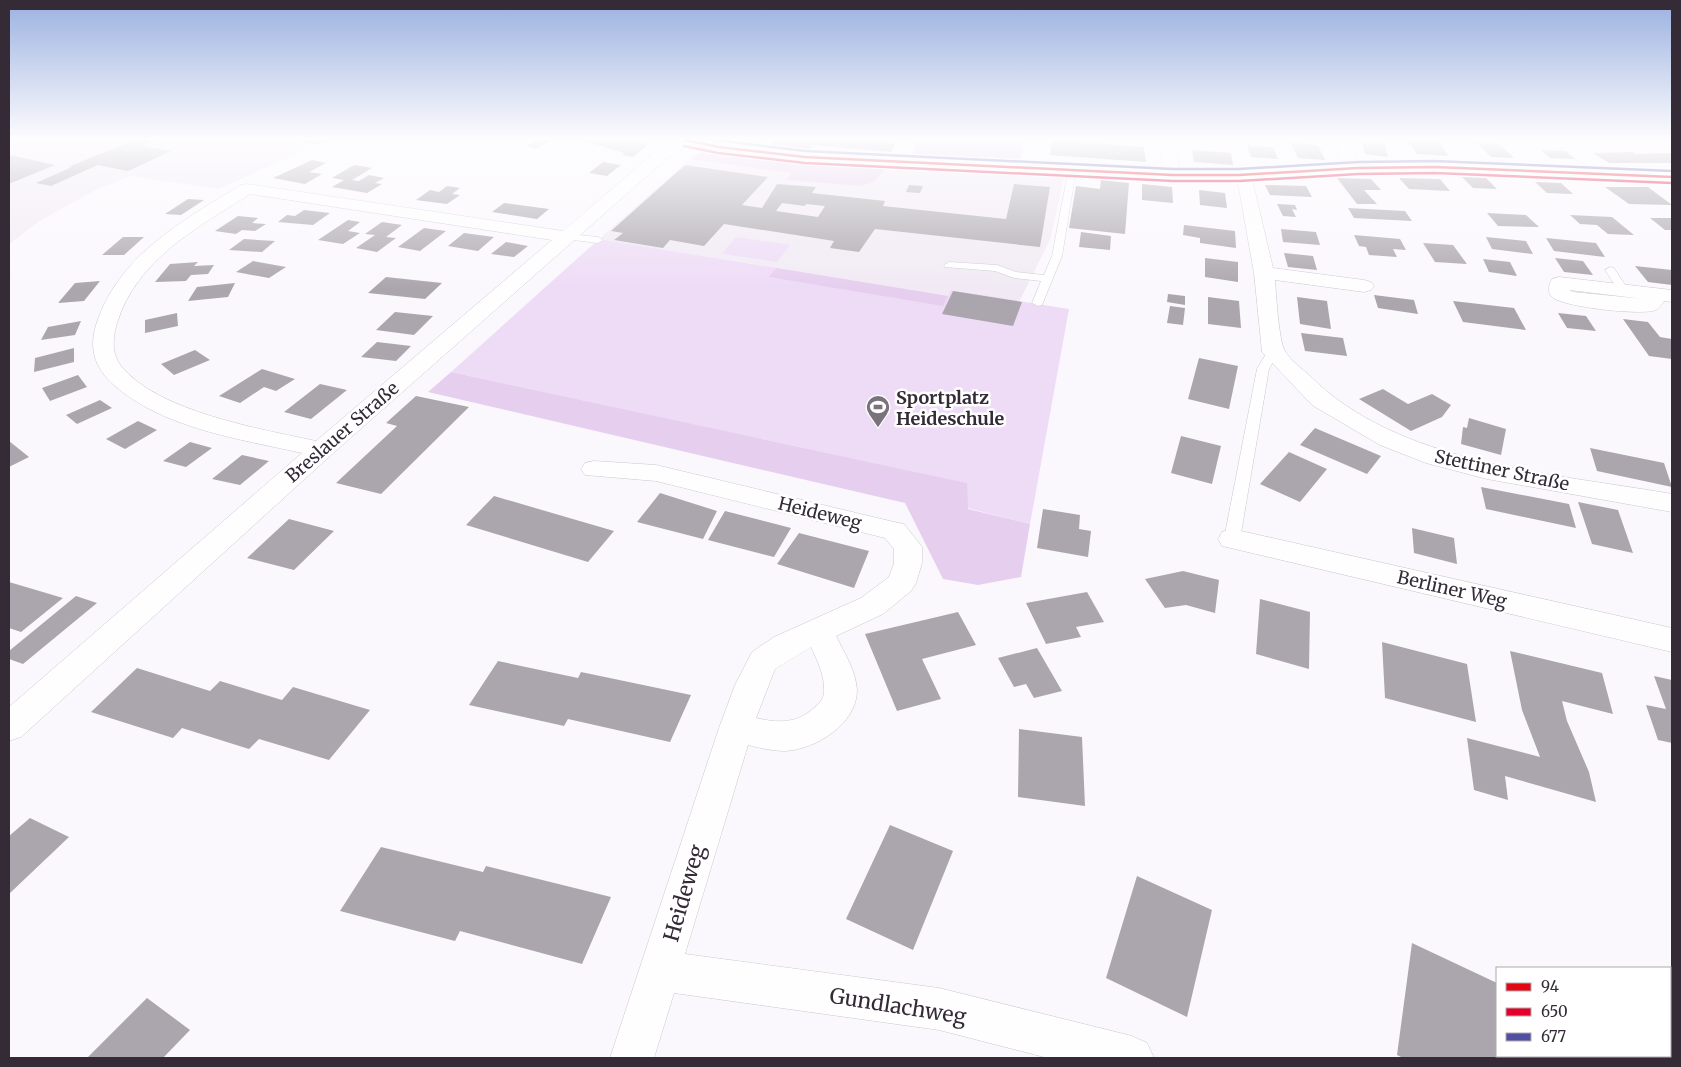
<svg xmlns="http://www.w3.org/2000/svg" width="1681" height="1067" font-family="Merriweather,serif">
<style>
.built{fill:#f1eaf4}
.green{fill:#eedbf6}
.forest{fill:#e6ceef}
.building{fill:#aba6ad;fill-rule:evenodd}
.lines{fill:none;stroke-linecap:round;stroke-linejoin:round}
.service-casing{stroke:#ccc7cf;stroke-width:1}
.minor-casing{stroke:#ccc7cf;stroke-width:1}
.service{fill:#fefeff;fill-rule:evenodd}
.minor{fill:#fefeff;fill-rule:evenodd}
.bus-1-casing{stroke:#fff;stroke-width:5}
.bus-2-casing{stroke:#fff;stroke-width:5}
.bus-3-casing{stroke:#fff;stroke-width:5}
.bus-1{stroke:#e30613;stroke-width:2.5}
.bus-2{stroke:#e4002b;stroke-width:2.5}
.bus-3{stroke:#524ea2;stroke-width:2.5}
.labels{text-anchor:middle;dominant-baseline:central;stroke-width:5;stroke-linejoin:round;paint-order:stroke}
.poi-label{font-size:18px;font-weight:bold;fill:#342b37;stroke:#fff;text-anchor:start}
.street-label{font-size:18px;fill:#342b37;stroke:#fff}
.near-street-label{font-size:21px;fill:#342b37;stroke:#fff}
</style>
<rect width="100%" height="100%" fill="#fbf8fd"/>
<!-- built -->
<path class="built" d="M 21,140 L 327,140 L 219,189 L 131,176 L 96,190 L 41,220 L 9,244 L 9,145 Z
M 701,152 L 784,163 L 1064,178 L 1050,240 L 1019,302 L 952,290 L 948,296 L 599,239 L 690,159 Z"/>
<!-- green -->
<path class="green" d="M 736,237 L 790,245 L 777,262 L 722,254 Z
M 599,239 L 948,296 L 951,290 L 1069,309 L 1030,524 L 967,508 L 966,483 L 451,372 Z"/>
<!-- forest -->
<path class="forest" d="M 917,140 L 1024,140 L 1020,161 L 912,155 Z
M 701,152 L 784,163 L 885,169 L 874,182 L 861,186 L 787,180 L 791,173 L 690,159 Z
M 776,268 L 948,296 L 943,306 L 769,277 Z
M 451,372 L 967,483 L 968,509 L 1030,524 L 1021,577 L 978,585 L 943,579 L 905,503 L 428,392 Z"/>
<!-- building -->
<path class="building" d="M 135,140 L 156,140 L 141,146 L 171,151 L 128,171 L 98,165 L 51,186 L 36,183 L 72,167 L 68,167 Z
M 294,140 L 327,140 L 316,145 Z
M 538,140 L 553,140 L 536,149 L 525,146 Z
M 590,140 L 635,140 L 649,144 L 633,157 L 622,155 L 624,153 L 587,142 Z
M 775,140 L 859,140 L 896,143 L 891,152 L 812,145 L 809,151 L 770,147 Z
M 1052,140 L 1144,147 L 1146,162 L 1050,155 Z
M 1408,140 L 1437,140 L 1449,156 L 1417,154 Z
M 1362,142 L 1385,144 L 1388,157 L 1365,154 Z
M 1291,143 L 1318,145 L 1325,160 L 1298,158 Z
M 1477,143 L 1499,144 L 1514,158 L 1491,157 Z
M 1247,146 L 1273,147 L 1278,159 L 1251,157 Z
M 1192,150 L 1231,153 L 1233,165 L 1194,162 Z
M 1541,150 L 1566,151 L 1575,159 L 1550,158 Z
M 1632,152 L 1636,154 L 1672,153 L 1672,163 L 1609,163 L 1593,153 Z
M 9,155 L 55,165 L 11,183 L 9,182 Z
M 312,160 L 326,163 L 309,172 L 322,174 L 305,184 L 273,178 Z
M 603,162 L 621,165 L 607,176 L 589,173 Z
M 354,165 L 372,168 L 352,180 L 359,181 L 369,175 L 384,178 L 375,183 L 382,184 L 367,193 L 332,187 L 344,180 L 332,178 Z
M 685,165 L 768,177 L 742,205 L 762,208 L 777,184 L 816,187 L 812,193 L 885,201 L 883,206 L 1006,219 L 1014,184 L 1050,187 L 1040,247 L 875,229 L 859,252 L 830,248 L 834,241 L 724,224 L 704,246 L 670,240 L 663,248 L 614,240 L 623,233 L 611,231 ZM 782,203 L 805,206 L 806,204 L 825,206 L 818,217 L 776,211 Z
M 1462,177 L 1486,178 L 1497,189 L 1473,188 Z
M 1337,178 L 1371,179 L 1381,190 L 1364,190 L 1377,204 L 1357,204 Z
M 1399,178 L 1440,179 L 1450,191 L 1409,189 Z
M 1101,180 L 1129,183 L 1125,234 L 1069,228 L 1076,186 L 1100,189 Z
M 1535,182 L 1561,183 L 1573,194 L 1547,193 Z
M 1142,184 L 1172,187 L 1173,203 L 1142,200 Z
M 909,185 L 923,186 L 920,193 L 906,192 Z
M 1265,185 L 1306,186 L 1312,197 L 1270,195 Z
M 447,186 L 460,188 L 452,194 L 460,195 L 447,204 L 416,200 L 430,190 L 439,192 Z
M 1605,187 L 1648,187 L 1672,205 L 1629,204 Z
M 1199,190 L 1225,193 L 1227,208 L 1200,205 Z
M 188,199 L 204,200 L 181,215 L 165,214 Z
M 504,203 L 549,209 L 537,219 L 492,212 Z
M 1277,204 L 1295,205 L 1297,210 L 1292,209 L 1296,217 L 1283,216 Z
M 1348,208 L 1405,211 L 1412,221 L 1354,218 Z
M 304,210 L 330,213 L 313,225 L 278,222 L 287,215 L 295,216 Z
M 1487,213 L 1526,215 L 1539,227 L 1498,226 Z
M 1570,215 L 1612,217 L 1634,235 L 1608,234 L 1597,225 L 1580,224 Z
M 238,216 L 258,218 L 252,223 L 266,224 L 255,231 L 242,230 L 236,234 L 215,231 Z
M 1650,218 L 1672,218 L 1672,230 L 1665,230 Z
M 348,220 L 360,222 L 348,231 L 360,233 L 343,244 L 318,240 Z
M 382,222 L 402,225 L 386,237 L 396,238 L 377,252 L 356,248 L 375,235 L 365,234 Z
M 1184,225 L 1235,231 L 1236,248 L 1200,243 L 1200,238 L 1183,235 Z
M 424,228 L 446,231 L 420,251 L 398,247 Z
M 1281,229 L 1316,232 L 1320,245 L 1283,242 Z
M 1081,232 L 1111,236 L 1110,250 L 1079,247 Z
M 464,233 L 494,237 L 478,251 L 448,246 Z
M 1354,235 L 1400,239 L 1406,250 L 1393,249 L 1397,257 L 1369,255 L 1366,247 L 1359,246 Z
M 123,237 L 144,237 L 124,255 L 102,255 Z
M 1486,237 L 1526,241 L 1533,254 L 1492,249 Z
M 1546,238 L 1596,243 L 1605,257 L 1554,251 Z
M 244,239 L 275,241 L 262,252 L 229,250 Z
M 506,242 L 528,246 L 514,257 L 491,254 Z
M 1423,243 L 1453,245 L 1467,264 L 1435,262 Z
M 1284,253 L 1313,256 L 1317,270 L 1288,267 Z
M 1205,258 L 1238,262 L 1238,282 L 1205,277 Z
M 1555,258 L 1583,261 L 1593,275 L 1564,272 Z
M 1483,259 L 1510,262 L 1517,276 L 1489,272 Z
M 253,261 L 286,267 L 269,278 L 236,272 Z
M 198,262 L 194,266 L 214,265 L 208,274 L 191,275 L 186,281 L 155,282 L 170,264 Z
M 1635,266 L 1672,270 L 1672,285 L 1648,282 Z
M 386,277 L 442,283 L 425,299 L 368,293 Z
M 100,281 L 84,301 L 58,303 L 75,283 Z
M 235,283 L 228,297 L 188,301 L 197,287 Z
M 953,291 L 1022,302 L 1013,326 L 942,314 Z
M 1168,294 L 1185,296 L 1185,305 L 1167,302 Z
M 1374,295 L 1414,300 L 1418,314 L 1378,308 Z
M 1208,297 L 1239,301 L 1241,328 L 1208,324 Z
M 1297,297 L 1327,301 L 1331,329 L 1300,324 Z
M 1453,301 L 1514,308 L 1526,330 L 1463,322 Z
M 1170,306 L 1185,308 L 1183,325 L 1167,323 Z
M 395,312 L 433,316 L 414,335 L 376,330 Z
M 177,313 L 178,326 L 145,333 L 145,320 Z
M 1558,313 L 1586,316 L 1596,331 L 1567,328 Z
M 1623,319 L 1648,322 L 1660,337 L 1672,339 L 1672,359 L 1649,356 Z
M 81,321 L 75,335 L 41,340 L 48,327 Z
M 1301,333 L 1343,338 L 1347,356 L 1305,351 Z
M 377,342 L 411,346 L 396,361 L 361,357 Z
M 74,348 L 74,362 L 34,372 L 35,358 Z
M 195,350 L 210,360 L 174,375 L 161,364 Z
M 1199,358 L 1238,366 L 1229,409 L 1188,399 Z
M 262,369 L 295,379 L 276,391 L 264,387 L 240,403 L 219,396 Z
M 78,375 L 87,387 L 50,401 L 42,388 Z
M 320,384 L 347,390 L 311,419 L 284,412 Z
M 1383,389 L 1408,404 L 1432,394 L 1451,405 L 1442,417 L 1411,431 L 1359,399 Z
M 416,396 L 469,407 L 381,494 L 336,483 L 397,426 L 386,423 Z
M 100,400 L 112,408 L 77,424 L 66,415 Z
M 1469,418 L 1506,429 L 1501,455 L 1461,444 L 1463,427 L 1467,428 Z
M 138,421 L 157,430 L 125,449 L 106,439 Z
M 1315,428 L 1381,456 L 1367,474 L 1300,445 Z
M 1181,436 L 1221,446 L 1212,484 L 1171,473 Z
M 9,441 L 29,457 L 9,467 Z
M 190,442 L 212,448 L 186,467 L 163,461 Z
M 1590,448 L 1664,463 L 1672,487 L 1597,471 Z
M 1289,452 L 1327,469 L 1300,502 L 1260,484 Z
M 242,455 L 269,461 L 240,485 L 212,479 Z
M 1481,487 L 1569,504 L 1576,528 L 1486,509 Z
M 660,493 L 717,511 L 703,539 L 637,522 Z
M 494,496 L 614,531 L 588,562 L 466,525 Z
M 1578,502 L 1618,510 L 1633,553 L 1592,544 Z
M 1043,509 L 1080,515 L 1079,529 L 1091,531 L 1088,557 L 1037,548 Z
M 725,511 L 791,528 L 774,557 L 708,540 Z
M 289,519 L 334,531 L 294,570 L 247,558 Z
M 1412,528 L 1454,538 L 1457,564 L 1414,553 Z
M 799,533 L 869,551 L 854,588 L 777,564 Z
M 1183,571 L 1219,580 L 1215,613 L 1186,605 L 1165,608 L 1145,579 Z
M 9,582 L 63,598 L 21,632 L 9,628 Z
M 1087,592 L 1104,622 L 1076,627 L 1081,637 L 1046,644 L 1026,603 Z
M 76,596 L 97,603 L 23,664 L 9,659 L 9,651 Z
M 1260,599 L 1310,612 L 1309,669 L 1256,654 Z
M 958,612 L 976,645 L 922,659 L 941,699 L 897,711 L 865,634 Z
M 1382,642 L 1467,664 L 1476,722 L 1385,698 Z
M 1037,648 L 1062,691 L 1034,698 L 1026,684 L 1014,687 L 998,658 Z
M 1510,651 L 1602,673 L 1613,714 L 1562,701 L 1567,721 L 1589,772 L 1596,802 L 1505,776 L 1508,800 L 1474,790 L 1467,738 L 1540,757 L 1522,710 Z
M 498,661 L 578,678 L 581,672 L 691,695 L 670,742 L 568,719 L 564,726 L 469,705 Z
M 137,668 L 210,691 L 220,681 L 282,700 L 293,687 L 370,710 L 329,760 L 259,739 L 249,749 L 182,728 L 173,738 L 91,712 Z
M 1654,676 L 1672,680 L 1672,743 L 1658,740 L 1646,705 L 1666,709 Z
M 1019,729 L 1082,737 L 1085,806 L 1018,797 Z
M 30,818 L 69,837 L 9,894 L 9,836 Z
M 890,825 L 953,851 L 913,950 L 846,919 Z
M 381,847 L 483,872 L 486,866 L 611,897 L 582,964 L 460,931 L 455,941 L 340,911 Z
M 1137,876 L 1212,910 L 1187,1017 L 1106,978 Z
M 1412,943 L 1497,983 L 1497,1056 L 1500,1056 L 1500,1058 L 1403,1058 L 1397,1055 Z
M 147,998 L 190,1030 L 163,1058 L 87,1058 Z"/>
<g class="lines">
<!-- service casing -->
<g class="service-casing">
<path id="service" d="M 1069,168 L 1076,170 L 1062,256 L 1042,305 L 1038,306 L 1032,303 L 1041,281 L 1014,278 L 995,271 L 945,267 L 944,265 L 949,262 L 997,265 L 1016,272 L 1044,275 L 1052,256 Z
M 569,234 L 598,237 L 603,240 L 598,243 L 565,239 L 564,237 Z
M 1610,267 L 1614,268 L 1629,291 L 1628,293 L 1620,293 L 1619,291 L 1605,270 Z
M 1273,348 L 1279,352 L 1269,369 L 1240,539 L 1237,543 L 1227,543 L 1224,539 L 1257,369 L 1269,349 Z"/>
</g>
<!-- minor casing -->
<g class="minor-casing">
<path id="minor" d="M 669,140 L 706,140 L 805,152 L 1164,170 L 1158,140 L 1174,140 L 1180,170 L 1239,170 L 1343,164 L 1339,159 L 1335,140 L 1351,140 L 1355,157 L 1362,163 L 1435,162 L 1672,172 L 1672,182 L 1435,172 L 1358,173 L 1252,179 L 1273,268 L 1364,280 L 1371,282 L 1374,286 L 1371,290 L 1364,292 L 1275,280 C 1276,293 1279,343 1285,351 C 1290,360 1301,368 1309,375 C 1398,465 1553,473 1672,494 L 1672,512 L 1487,479 L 1426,463 L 1380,445 L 1312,405 L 1262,352 L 1254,273 L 1238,183 L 1235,180 C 1136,180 1037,173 939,168 C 854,164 766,164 683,144 L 330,456 L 21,737 L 9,741 L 9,707 L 302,453 C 240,439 165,429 115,386 C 93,367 88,346 98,319 C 122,253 184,220 241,185 L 247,184 L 563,231 ZM 250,194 L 552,240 L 316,441 C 261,429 158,412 121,366 C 111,353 113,337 117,323 C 137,259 197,228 250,194 Z
M 1559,277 L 1672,290 L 1672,302 L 1664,301 C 1662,304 1659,308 1656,310 C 1643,316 1562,307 1552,297 C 1547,292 1549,284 1552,279 ZM 1569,290 L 1644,299 L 1573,292 Z
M 594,461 L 656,465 L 894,522 L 904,524 L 922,547 L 922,563 L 916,583 L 911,591 L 883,614 L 836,636 C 844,652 856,671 857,690 C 857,724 816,749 786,751 C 773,751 760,748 748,745 L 685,954 L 939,988 L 1132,1036 L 1147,1043 L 1154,1058 L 1048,1058 L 939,1030 L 674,993 L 654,1058 L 610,1058 L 719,728 L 735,685 L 752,652 L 774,637 L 861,598 L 889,577 L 894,563 L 894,549 L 885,538 L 656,481 L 585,475 L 581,469 L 585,463 ZM 811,647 C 817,660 824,674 824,688 C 825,697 821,702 814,708 C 796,724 778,723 756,718 L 775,669 Z
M 1232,529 L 1672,628 L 1672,652 L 1222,546 L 1218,539 L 1222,532 Z"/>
</g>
<!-- service -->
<use href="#service" class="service"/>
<!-- minor -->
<use href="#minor" class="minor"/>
<!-- bus-1 casing -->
<g class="bus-1-casing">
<path id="bus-1" d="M 685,140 L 719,147 L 805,157 L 1173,175 L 1239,175 L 1358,168 L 1435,167 L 1672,177"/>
</g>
<!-- bus-2 casing -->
<g class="bus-2-casing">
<path id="bus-2" d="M 684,146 L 718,153 L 805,163 L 1173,181 L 1239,181 L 1358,174 L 1435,173 L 1672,183"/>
</g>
<!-- bus-3 casing -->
<g class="bus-3-casing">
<path id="bus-3" d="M 715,140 L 806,151 L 1173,169 L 1239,169 L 1358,162 L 1435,161 L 1672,171"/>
</g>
<!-- bus-1 -->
<use href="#bus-1" class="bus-1"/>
<!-- bus-2 -->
<use href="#bus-2" class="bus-2"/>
<!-- bus-3 -->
<use href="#bus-3" class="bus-3"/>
</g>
<!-- sky -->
<linearGradient id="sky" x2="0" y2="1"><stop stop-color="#9bb1e0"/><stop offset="0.48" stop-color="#fdfcfe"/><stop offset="1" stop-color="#fdfcfe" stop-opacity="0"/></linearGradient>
<rect width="1681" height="289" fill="url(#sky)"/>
<!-- icons -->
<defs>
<g id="stadium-pin" transform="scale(1.25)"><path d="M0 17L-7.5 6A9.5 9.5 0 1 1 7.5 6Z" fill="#7a737c" stroke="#fff"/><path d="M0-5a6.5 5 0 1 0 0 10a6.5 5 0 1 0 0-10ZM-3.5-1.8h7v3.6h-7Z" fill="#fff"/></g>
</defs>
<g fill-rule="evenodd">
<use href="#stadium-pin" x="878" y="407"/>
</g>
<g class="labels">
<!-- poi labels -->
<g class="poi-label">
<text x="896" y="397">Sportplatz<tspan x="896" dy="21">Heideschule</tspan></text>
</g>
<!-- street labels -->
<g class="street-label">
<text transform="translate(342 432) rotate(-41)">Breslauer Straße</text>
<text transform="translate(1502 470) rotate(12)">Stettiner Straße</text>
<text transform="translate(820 513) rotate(14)">Heideweg</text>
<text transform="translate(1452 589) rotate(13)">Berliner Weg</text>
</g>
<!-- near-street labels -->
<g class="near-street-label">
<text transform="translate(684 893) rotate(-74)">Heideweg</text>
<text transform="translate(898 1006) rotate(9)">Gundlachweg</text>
</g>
</g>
<!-- border -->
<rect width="1681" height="1067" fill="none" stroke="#342b37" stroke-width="20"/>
<!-- legend -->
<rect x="1496" y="967" width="175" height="90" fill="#ffffff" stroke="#aeaaaf"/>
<rect x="1506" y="983" width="25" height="8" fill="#e30613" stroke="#aeaaaf"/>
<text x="1541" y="992" font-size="15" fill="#342b37">94</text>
<rect x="1506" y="1008" width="25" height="8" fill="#e4002b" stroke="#aeaaaf"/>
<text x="1541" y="1017" font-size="15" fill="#342b37">650</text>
<rect x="1506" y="1033" width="25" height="8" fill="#524ea2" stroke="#aeaaaf"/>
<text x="1541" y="1042" font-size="15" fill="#342b37">677</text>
</svg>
